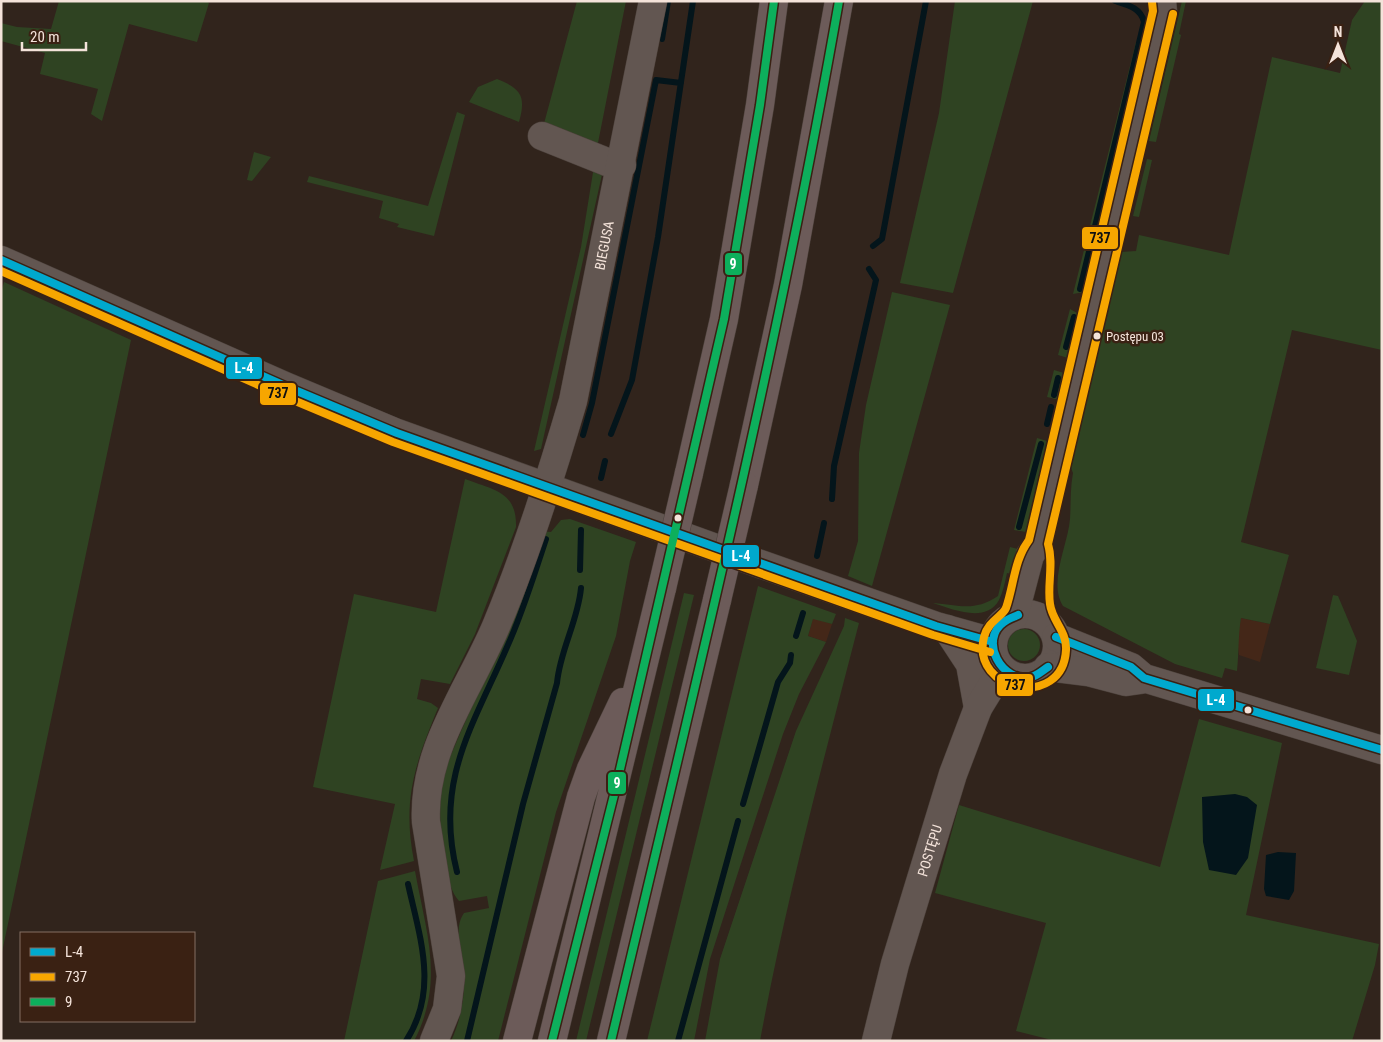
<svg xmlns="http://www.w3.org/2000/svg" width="1383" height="1042" font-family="'Roboto Condensed',sans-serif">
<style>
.built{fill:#442718}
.green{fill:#2f4322}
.water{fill:#04151b}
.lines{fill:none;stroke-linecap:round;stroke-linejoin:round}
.stream{stroke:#04151b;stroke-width:6}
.minor-casing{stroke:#4c413b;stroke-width:29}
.highway-casing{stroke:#4c413b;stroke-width:29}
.minor{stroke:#625651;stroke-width:28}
.highway{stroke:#6c5b59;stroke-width:28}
.highway-bridge-casing{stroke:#4c413b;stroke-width:29;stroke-linecap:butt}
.highway-bridge{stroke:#6c5b59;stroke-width:28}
.bus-1-casing{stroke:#3a2113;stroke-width:11}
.bus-2-casing{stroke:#3a2113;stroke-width:11}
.bus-3-casing{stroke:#3a2113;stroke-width:11}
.bus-1{stroke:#00a9ce;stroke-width:8}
.bus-2{stroke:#f7a600;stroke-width:8}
.bus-3{stroke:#0daf5c;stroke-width:8}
.bus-dot{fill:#f4e3da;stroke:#3a2113;stroke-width:2}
.labels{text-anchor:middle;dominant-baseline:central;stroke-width:5;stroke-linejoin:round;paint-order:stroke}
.bus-label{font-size:13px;fill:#f4e3da;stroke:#3a2113;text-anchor:start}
.street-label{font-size:14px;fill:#f4e3da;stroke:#3a2113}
.line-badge{stroke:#3a2113;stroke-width:2}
.badge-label{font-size:14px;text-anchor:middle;font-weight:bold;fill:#fff}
.pale-badge-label{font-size:14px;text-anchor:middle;font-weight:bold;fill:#111}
</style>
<rect width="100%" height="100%" fill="#31241c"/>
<!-- built -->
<path class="built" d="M 813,618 L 832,624 L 826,642 L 808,636 Z
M 1241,618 L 1270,624 L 1260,662 L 1239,655 L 1237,640 Z"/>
<!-- green -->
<path class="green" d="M 59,1 L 206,1 L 209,3 L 197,42 L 129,24 L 102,121 L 91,114 L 98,89 L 40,74 L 45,53 L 1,41 L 1,23 L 17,27 L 51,29 Z
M 577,1 L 626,1 L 596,153 L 542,131 Z
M 955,1 L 1033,1 L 953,293 L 900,283 L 939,113 Z
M 1182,1 L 1186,1 L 1179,34 L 1181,35 L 1156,142 L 1149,141 Z
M 1365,1 L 1382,1 L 1382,350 L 1292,330 L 1241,542 L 1289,555 L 1270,624 L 1241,618 C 1238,636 1239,653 1237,671 L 1225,668 L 1222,678 L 1175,664 L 1063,606 C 1048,582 1068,545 1070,519 C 1071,504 1070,489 1073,473 L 1071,468 L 1121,252 L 1136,251 L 1139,235 L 1229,255 L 1272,57 L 1340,73 L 1352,20 Z
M 1136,42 L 1144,44 L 1084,292 L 1073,294 Z
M 497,79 C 522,89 526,97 519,122 L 469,102 L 478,87 Z
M 457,112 L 465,115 L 434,236 L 397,227 L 399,224 L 379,218 L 383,201 L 307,182 L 309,176 L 428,206 Z
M 254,152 L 271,157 L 252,181 L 247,180 Z
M 1147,159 L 1152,160 L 1139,217 L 1133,216 Z
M 594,166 L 603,170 L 541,449 L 534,451 L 581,247 Z
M 4,282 L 131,340 L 1,957 L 1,293 Z
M 892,292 L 950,305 L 872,586 L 848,576 L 858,541 L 859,453 L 866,405 Z
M 1070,309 L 1079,314 L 1068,358 L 1058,355 Z
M 1054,370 L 1064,373 L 1065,376 L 1060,400 L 1047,397 Z
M 1037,438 L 1047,441 L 1050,444 L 1026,532 L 1014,530 Z
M 465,479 C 493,490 517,491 516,527 L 475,634 L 450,684 L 421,679 L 417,699 L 431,703 L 438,708 C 415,764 402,800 414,861 L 380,870 L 395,804 L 313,787 L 354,594 L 436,612 Z
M 570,519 L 636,542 L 630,561 L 616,636 L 556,812 L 498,1041 L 451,1041 C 461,1020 465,996 464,973 C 464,954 452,930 464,913 L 489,908 L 487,896 L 459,901 C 442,883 438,818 441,793 C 442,784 444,775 446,766 L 512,614 L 540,531 L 551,532 L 561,520 Z
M 1010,547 L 1018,549 L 1011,574 L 1007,573 C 1005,582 1003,592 999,600 C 986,624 952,609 933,603 C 960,605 974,612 998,596 Z
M 758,586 L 836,614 L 832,624 L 813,619 L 808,636 L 826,642 L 799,694 L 783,734 L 710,959 L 694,1041 L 647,1041 Z
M 684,593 L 694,595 L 586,1041 L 576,1041 Z
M 1333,595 L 1338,596 L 1357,641 L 1349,675 L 1316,668 Z
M 845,618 L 859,623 C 823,762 786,900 760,1041 L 705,1041 L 720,959 L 796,731 L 844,626 Z
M1008 645a16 16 0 1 1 32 0a16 16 0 1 1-32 0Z
M 1199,719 L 1282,743 L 1246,915 L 1379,944 L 1375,965 L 1352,1041 L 1056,1041 L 1016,1031 L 1046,923 L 935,893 L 959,805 L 1160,867 Z
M 415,871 C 426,932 445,982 414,1041 L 344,1041 L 378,881 Z"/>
<!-- water -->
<path class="water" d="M 1235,794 L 1247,797 L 1257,805 L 1248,858 L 1236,875 L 1209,870 L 1203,842 L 1202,797 Z
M 1278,852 L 1296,853 L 1294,891 L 1289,900 L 1266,896 L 1264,889 L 1266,855 Z"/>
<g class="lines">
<!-- stream -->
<path class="stream" d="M 662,39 L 668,1
M 873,246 L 882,239 L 926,1
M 1080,289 L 1144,22 C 1141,8 1128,5 1115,1
M 1066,347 L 1074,317
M 1054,395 L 1058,378
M 1047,424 L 1051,407
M 611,434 L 632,380 L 658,237 L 693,1
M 583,435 L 592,403 L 656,80 L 681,83
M 601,478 L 605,461
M 832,499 L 834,466 L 876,280 L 869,269
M 1019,527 L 1041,444
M 817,556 L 824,523
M 580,570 L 581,530
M 796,636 L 803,613
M 743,804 L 778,682 L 790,663 L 791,655
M 457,872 C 434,781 473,726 507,647 C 523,612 534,575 546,539
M 406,1041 C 439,990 420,938 408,884
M 467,1041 L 523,804 L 557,683 C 560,650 578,621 581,588
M 678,1041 L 738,821"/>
<!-- minor casing -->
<g class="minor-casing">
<g id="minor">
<path d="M 542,136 L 607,162 L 622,165"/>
<path d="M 1,260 L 285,386 L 397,433 L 763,565 L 936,626 L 993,642"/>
<circle cx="1025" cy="646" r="32"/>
<path d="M 1014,616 L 1030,555 L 1038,544 L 1163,12 L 1162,1"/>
<path d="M 947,629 L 970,664 L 978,708"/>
<path d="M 1056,637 L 1131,667 L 1144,678 L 1382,750"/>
<path d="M 1048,667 L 1088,672 L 1126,682 L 1140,680"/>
<path id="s1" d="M 434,1041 L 447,1009 L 451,976 L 426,822 C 422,749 470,689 497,624 C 527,552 551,476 573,401 L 653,1"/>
<path id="s2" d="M 876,1041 L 895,964 L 953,774 L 978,708 L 1002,669"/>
</g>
</g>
<!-- highway casing -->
<g class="highway-casing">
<path id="highway" d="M 689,473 L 724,319 L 760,105 L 774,1
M 744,485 L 788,285 L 839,1
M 517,1041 L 581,797 L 591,769 L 623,702
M 552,1041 L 662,588
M 611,1041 L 717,600"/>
</g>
<!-- minor -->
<use href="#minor" class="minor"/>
<!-- highway -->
<use href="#highway" class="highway"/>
<!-- highway-bridge casing -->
<g class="highway-bridge-casing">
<path id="highway-bridge" d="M 662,588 L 689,473
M 717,600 L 744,485"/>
</g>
<!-- highway-bridge -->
<use href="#highway-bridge" class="highway-bridge"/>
<!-- bus-1 casing -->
<g class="bus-1-casing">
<path id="bus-1" d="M 1,260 L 285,386 L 397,433 L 936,626 L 993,642
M 1018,615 C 1014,617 1008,619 1004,622 C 978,640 1002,684 1031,677 C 1037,676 1043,670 1048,667
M 1056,637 L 1131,667 L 1144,678 L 1382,750"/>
</g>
<!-- bus-2 casing -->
<g class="bus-2-casing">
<path id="bus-2" d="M 1152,2 L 1153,11 L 1029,540 C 1014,560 1014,585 1006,608 C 1003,616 988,621 984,637 C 970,692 1063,710 1066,650 C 1067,631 1052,621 1050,604 C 1047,584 1054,564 1048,544 L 1173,14
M 1,271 L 281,395 L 393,442 L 933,635 L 990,652"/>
</g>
<!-- bus-3 casing -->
<g class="bus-3-casing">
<path id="bus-3" d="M 552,1041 L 615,791 L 724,319 L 760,105 L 774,1
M 611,1041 C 693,695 778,351 839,1"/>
</g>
<!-- bus-1 -->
<use href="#bus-1" class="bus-1"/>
<!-- bus-2 -->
<use href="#bus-2" class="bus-2"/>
<!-- bus-3 -->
<use href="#bus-3" class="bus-3"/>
</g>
<!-- markers -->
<g class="bus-dot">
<circle cx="1097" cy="336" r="4.5"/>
<circle cx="678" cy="518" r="4.5"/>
<circle cx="1248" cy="710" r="4.5"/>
</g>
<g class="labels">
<!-- bus labels -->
<g class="bus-label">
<text x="1106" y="336">Postępu 03</text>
</g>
<!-- street labels -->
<g class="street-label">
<text stroke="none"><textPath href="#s1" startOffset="831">BIEGUSA</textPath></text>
<text stroke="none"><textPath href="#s2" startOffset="198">POSTĘPU</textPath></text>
</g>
</g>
<g class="line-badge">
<rect x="1081" y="226" width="38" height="24" rx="5" fill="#f7a600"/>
<rect x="724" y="252" width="19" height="24" rx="5" fill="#0daf5c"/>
<rect x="225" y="356" width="38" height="24" rx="5" fill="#00a9ce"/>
<rect x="259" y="382" width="38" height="24" rx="5" fill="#f7a600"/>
<rect x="722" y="544" width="38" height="24" rx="5" fill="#00a9ce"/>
<rect x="996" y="673" width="38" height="24" rx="5" fill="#f7a600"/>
<rect x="1197" y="688" width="38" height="24" rx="5" fill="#00a9ce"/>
<rect x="607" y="771" width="20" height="24" rx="5" fill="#0daf5c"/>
</g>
<g class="badge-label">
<text x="733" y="269">9</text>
<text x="244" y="373">L-4</text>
<text x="741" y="561">L-4</text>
<text x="1216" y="705">L-4</text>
<text x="617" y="788">9</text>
</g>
<g class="pale-badge-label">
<text x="1100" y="243">737</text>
<text x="278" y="398">737</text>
<text x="1015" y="690">737</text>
</g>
<!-- border -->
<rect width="1383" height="1042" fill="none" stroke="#f4e3da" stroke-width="5"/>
<!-- legend -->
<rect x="20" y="932" width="175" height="90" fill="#3a2113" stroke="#846f63"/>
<rect x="30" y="948" width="25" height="8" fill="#00a9ce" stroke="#846f63"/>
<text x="65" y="957" font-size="15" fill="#f4e3da">L-4</text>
<rect x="30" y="973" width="25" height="8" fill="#f7a600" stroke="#846f63"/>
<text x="65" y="982" font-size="15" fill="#f4e3da">737</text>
<rect x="30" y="998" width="25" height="8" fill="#0daf5c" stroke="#846f63"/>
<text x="65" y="1007" font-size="15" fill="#f4e3da">9</text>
<!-- north arrow -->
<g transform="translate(1338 45)" stroke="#3a2113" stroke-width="4" paint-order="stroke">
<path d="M0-4L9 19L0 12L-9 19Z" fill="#f4e3da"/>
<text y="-8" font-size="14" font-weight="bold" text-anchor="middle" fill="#f4e3da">N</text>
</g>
<!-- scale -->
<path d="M22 42v8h64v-8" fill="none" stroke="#f4e3da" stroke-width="2.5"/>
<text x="30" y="42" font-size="15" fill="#f4e3da" stroke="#3a2113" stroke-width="4" paint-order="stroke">20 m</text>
</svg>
